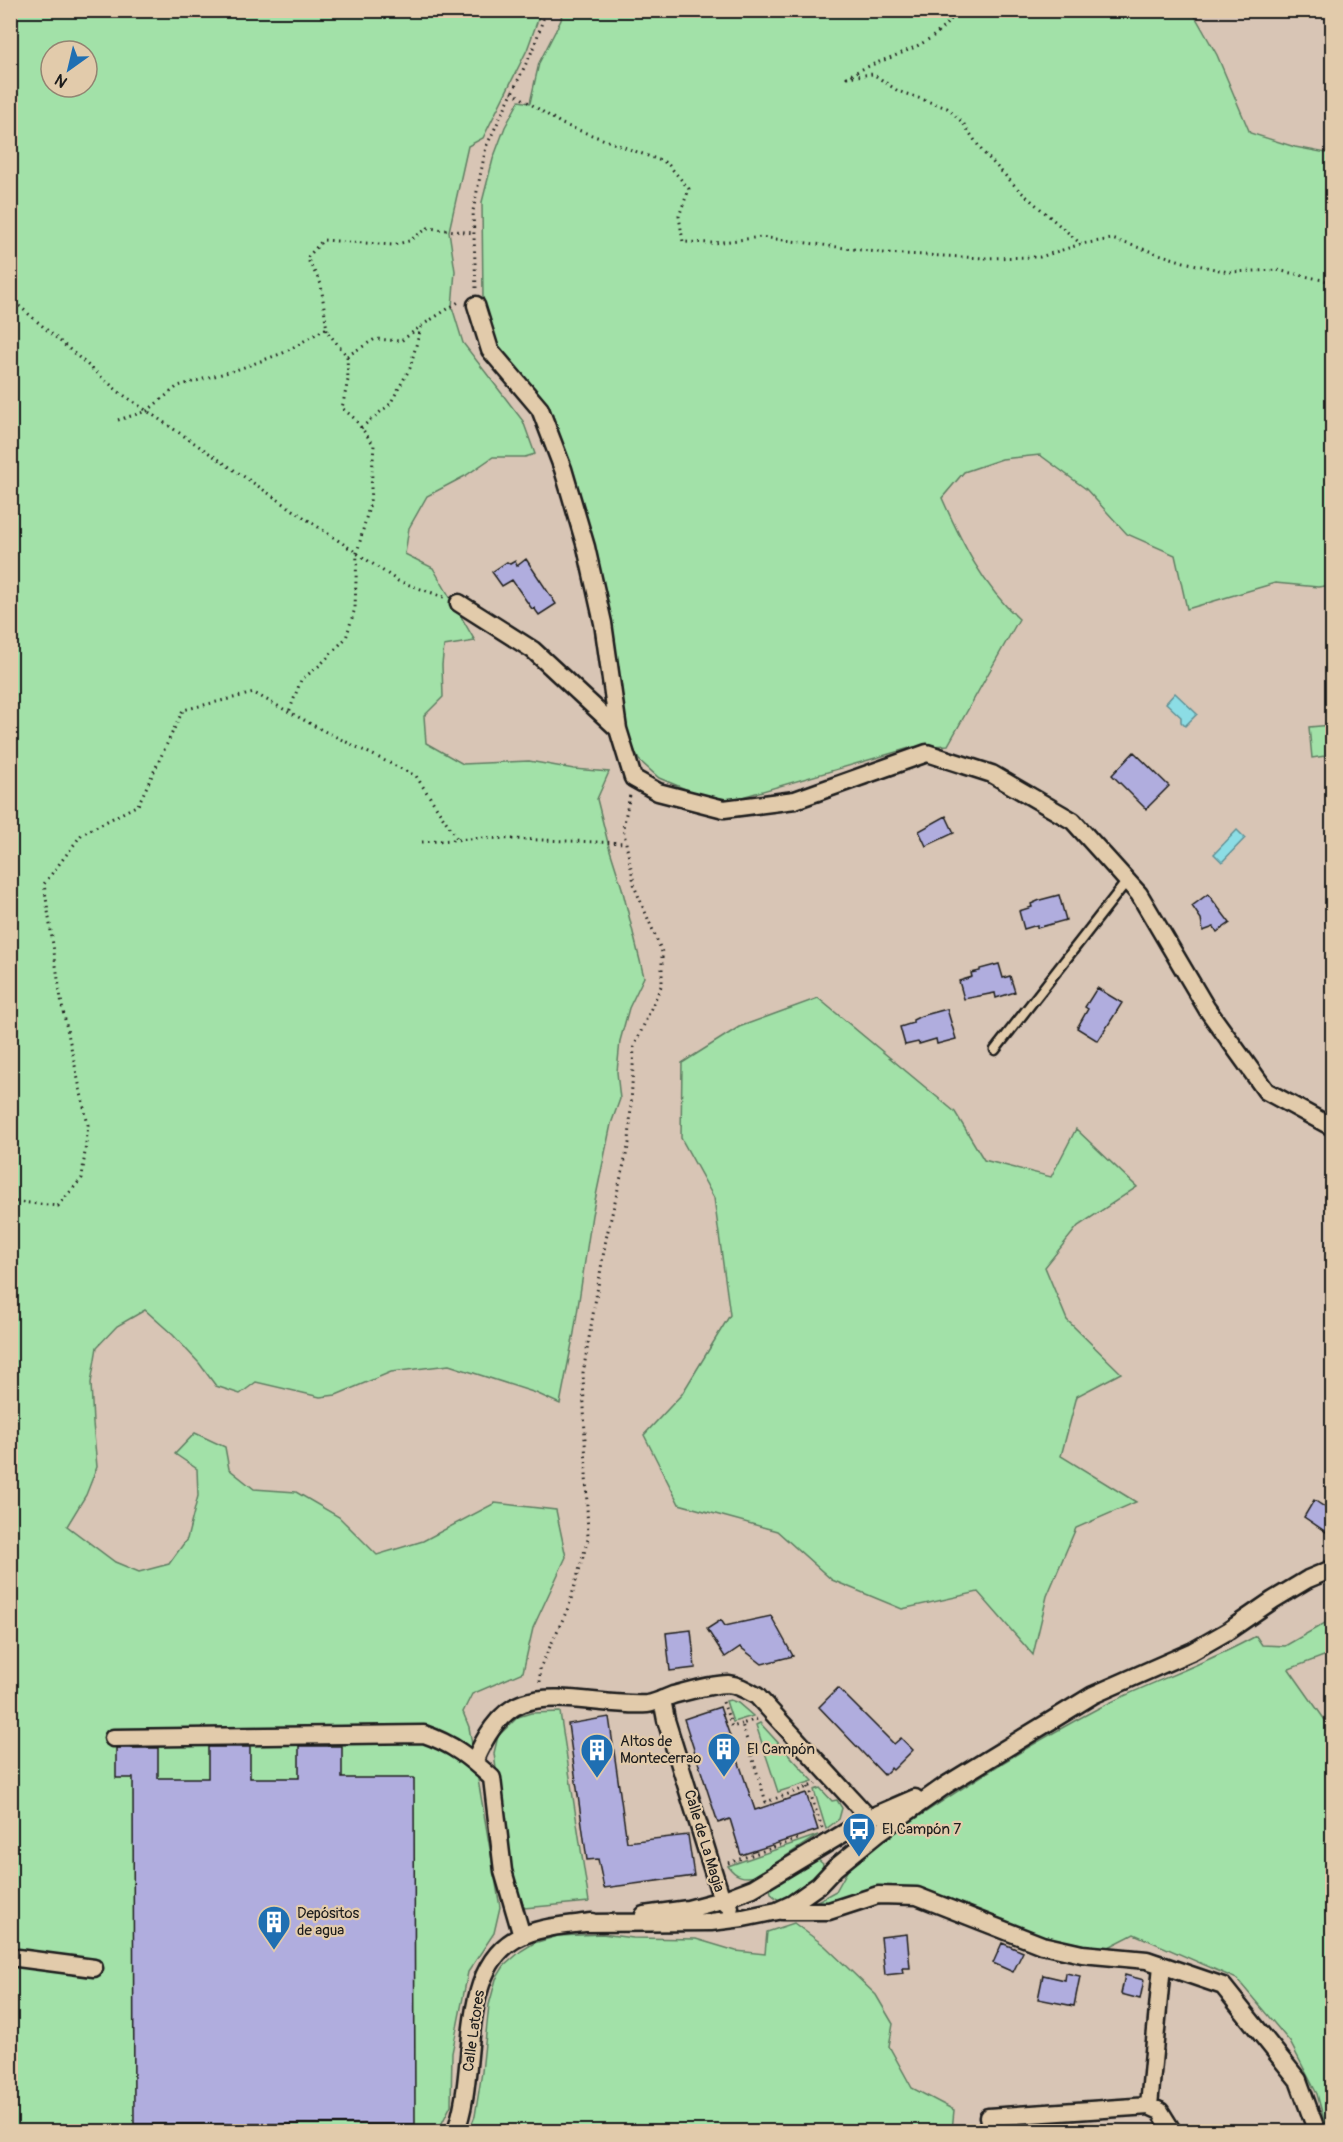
<svg xmlns="http://www.w3.org/2000/svg" width="1343" height="2142" font-family="Pangolin,sans-serif">
<style>
.green{fill:#a2e1a8;stroke:#5f7e62;stroke-width:1.5;fill-rule:evenodd}
.water{fill:#8cdde5;stroke:#5f9095;stroke-width:1.5}
.building{fill:#b0adde;stroke:#1c1c1c;stroke-width:1.5}
.lines{fill:none;stroke-linecap:round;stroke-linejoin:round}
.lane-casing{stroke:#1c1c1c;stroke-width:13}
.street-casing{stroke:#1c1c1c;stroke-width:21}
.path{stroke:#1c1c1c;stroke-width:3;stroke-dasharray:1.5 4.5;stroke-linecap:butt}
.lane{stroke:#e2cbab;stroke-width:8}
.street{stroke:#e2cbab;stroke-width:16}
.labels{text-anchor:middle;dominant-baseline:central;stroke-width:4.5;stroke-linejoin:round;paint-order:stroke}
.poi-label{font-size:15px;fill:#1c1c1c;stroke:#e2cbab;text-anchor:start}
.street-label{font-size:15px;fill:#1c1c1c;stroke:#e2cbab}
</style>
<rect width="100%" height="100%" fill="#d8c5b5"/>
<filter id="ink" filterUnits="userSpaceOnUse"><feTurbulence type="fractalNoise" baseFrequency=".0167" numOctaves="2"/><feDisplacementMap in="SourceGraphic" scale="12" xChannelSelector="R" yChannelSelector="G"/><feConvolveMatrix kernelMatrix="1 2 1 2 8 2 1 2 1" color-interpolation-filters="sRGB"/></filter>
<g filter="url(#ink)">
<!-- green -->
<path class="green" d="M 11,11 L 541,11 L 527,50 L 483,138 L 468,146 L 449,231 L 455,271 L 452,307 L 463,343 L 523,421 L 535,454 L 525,457 L 493,457 L 465,476 L 427,496 L 409,528 L 405,554 L 433,568 L 475,641 L 444,646 L 442,665 L 443,697 L 424,716 L 426,743 L 463,764 L 529,761 L 574,769 L 609,772 L 597,799 L 609,847 L 622,888 L 644,977 L 629,1008 L 620,1041 L 617,1072 L 620,1099 L 611,1124 L 592,1215 L 574,1333 L 560,1404 L 536,1393 L 449,1365 L 391,1372 L 336,1395 L 320,1397 L 256,1382 L 240,1394 L 216,1386 L 199,1363 L 173,1335 L 145,1310 L 117,1326 L 97,1347 L 91,1383 L 93,1423 L 97,1467 L 86,1495 L 67,1526 L 115,1562 L 139,1572 L 169,1564 L 187,1539 L 198,1496 L 197,1469 L 175,1454 L 195,1433 L 225,1447 L 229,1469 L 254,1489 L 296,1492 L 339,1517 L 377,1555 L 423,1541 L 495,1503 L 556,1510 L 566,1557 L 533,1628 L 523,1672 L 472,1694 L 463,1712 L 469,1727 L 500,1907 L 494,1933 L 468,1972 L 452,2053 L 451,2105 L 438,2131 L 11,2132 ZM 51,51 L 87,51 L 87,87 L 51,87 Z
M 562,11 L 1192,11 L 1217,55 L 1250,133 L 1295,147 L 1332,154 L 1332,585 L 1318,587 L 1275,583 L 1187,609 L 1175,555 L 1127,534 L 1086,489 L 1040,455 L 1002,459 L 964,472 L 942,498 C 962,543 982,585 1019,619 L 948,745 L 913,747 L 732,800 L 695,793 L 659,778 L 639,760 L 628,737 L 563,451 L 497,349 L 483,299 L 482,202 L 493,159 L 505,127 L 519,101 L 530,103 L 539,63 L 561,20 Z
M 1332,725 L 1332,755 L 1312,758 L 1309,727 Z
M 818,998 L 955,1112 L 984,1160 L 1051,1177 L 1076,1129 L 1137,1187 L 1078,1226 L 1045,1267 L 1067,1320 L 1121,1373 L 1077,1396 L 1061,1456 L 1136,1502 L 1076,1528 L 1047,1596 L 1033,1655 L 978,1592 L 902,1609 L 832,1580 L 777,1531 L 679,1504 L 644,1435 L 682,1394 L 730,1315 L 714,1198 L 681,1138 L 682,1063 L 739,1027 Z
M 1332,1619 L 1332,1653 L 1289,1669 L 1332,1730 L 1332,2131 L 1327,2131 L 1317,2094 L 1290,2042 L 1237,1979 L 1134,1934 L 1105,1949 L 1040,1936 L 872,1889 L 851,1895 L 832,1904 L 814,1903 L 836,1891 L 850,1866 L 870,1849 C 943,1800 1017,1751 1095,1710 C 1147,1683 1204,1665 1256,1636 L 1262,1645 L 1285,1646 Z
M 730,1700 L 738,1703 L 753,1716 L 733,1722 L 726,1701 Z
M 560,1712 L 589,1902 L 524,1908 L 507,1858 L 494,1753 L 498,1736 L 518,1717 L 531,1713 Z
M 760,1723 L 813,1781 L 778,1792 L 756,1725 Z
M 820,1788 L 832,1801 L 837,1800 L 842,1808 L 839,1819 L 826,1829 L 814,1790 Z
M 818,1835 L 756,1876 C 743,1879 735,1876 728,1866 Z
M 816,1858 L 823,1864 C 823,1877 791,1897 779,1900 C 772,1896 768,1892 772,1884 Z
M 794,1923 L 825,1946 L 876,1995 L 893,2024 L 889,2046 L 912,2088 L 954,2110 L 952,2131 L 469,2131 L 475,2116 L 482,2072 L 489,2005 L 496,1979 L 504,1966 L 521,1951 L 534,1943 L 558,1936 L 602,1934 L 633,1938 L 696,1939 L 736,1951 L 765,1954 L 767,1932 Z"/>
<!-- water -->
<path class="water" d="M 1175,693 L 1197,714 L 1185,726 L 1181,722 L 1181,717 L 1166,703 Z
M 1237,830 L 1245,838 L 1222,862 L 1214,854 Z"/>
<!-- building -->
<path class="building" d="M 526,559 L 556,604 L 539,615 L 534,608 L 532,609 L 512,580 L 502,586 L 492,572 L 507,562 L 510,564 L 515,561 L 517,566 Z
M 1134,752 L 1169,786 L 1146,809 L 1112,775 Z
M 946,816 L 954,833 L 926,846 L 919,831 Z
M 1208,894 L 1230,923 L 1217,932 L 1214,927 L 1203,931 L 1201,919 L 1192,906 Z
M 1059,895 L 1066,920 L 1037,928 L 1037,925 L 1024,929 L 1019,911 L 1032,907 L 1031,904 L 1040,900 Z
M 999,964 L 1003,978 L 1010,976 L 1015,992 L 996,998 L 995,993 L 964,999 L 959,981 L 972,977 L 971,973 L 980,971 L 980,969 Z
M 1097,988 L 1122,1003 L 1098,1041 L 1077,1028 L 1088,1009 L 1085,1007 Z
M 947,1009 L 956,1039 L 937,1044 L 936,1039 L 919,1044 L 918,1042 L 905,1045 L 900,1027 L 913,1023 L 913,1020 L 921,1016 Z
M 1314,1500 L 1332,1512 L 1332,1536 L 1304,1517 Z
M 771,1616 L 793,1656 L 762,1664 L 740,1647 L 725,1657 L 707,1629 L 721,1620 L 725,1626 Z
M 691,1630 L 695,1668 L 670,1671 L 666,1633 Z
M 838,1688 L 894,1744 L 901,1738 L 913,1750 L 893,1770 L 891,1768 L 884,1775 L 819,1707 Z
M 720,1707 L 755,1810 L 806,1793 L 818,1830 L 741,1855 L 730,1819 L 718,1823 L 684,1719 Z
M 609,1717 L 627,1842 L 688,1835 L 694,1876 L 604,1888 L 598,1859 L 587,1860 L 568,1724 Z
M 299,1746 L 342,1746 L 342,1778 L 414,1778 L 415,2124 L 134,2124 L 133,1778 L 116,1778 L 116,1748 L 158,1748 L 158,1778 L 208,1778 L 208,1747 L 250,1747 L 250,1778 L 299,1778 Z
M 907,1934 L 910,1968 L 902,1968 L 903,1973 L 885,1975 L 881,1937 Z
M 1002,1943 L 1023,1952 L 1013,1972 L 993,1963 Z
M 1066,1973 L 1080,1976 L 1074,2006 L 1038,1999 L 1043,1975 L 1065,1980 Z
M 1125,1975 L 1144,1980 L 1140,1999 L 1121,1994 Z"/>
<g class="lines">
<!-- lane casing -->
<g class="lane-casing">
<path id="lane" d="M 995,1050 L 1127,881"/>
</g>
<!-- street casing -->
<g class="street-casing">
<path id="street" d="M 476,305 L 490,350 L 540,409 L 563,469 L 586,547 L 603,623 L 618,729 L 633,778 L 658,792 L 724,809 L 795,800 L 927,753 L 992,774 L 1073,821 L 1139,894 L 1207,1009 L 1266,1091 L 1332,1127
M 459,603 L 533,650 L 618,729
M 662,1699 L 666,1720 L 722,1900 L 730,1907
M 113,1738 L 424,1734 C 453,1744 469,1757 492,1778 L 503,1871 L 522,1936
M 474,1762 C 484,1739 498,1712 523,1703 C 556,1691 611,1707 647,1704 C 656,1703 665,1698 673,1695 C 688,1691 713,1684 728,1684 C 739,1685 748,1691 757,1696 L 869,1818 L 863,1827
M 781,1911 L 829,1911 L 878,1895 L 917,1896 L 1042,1945 L 1082,1954 L 1147,1960 L 1223,1986 L 1298,2080 L 1317,2132
M 644,1915 L 688,1909 L 722,1900 L 753,1888 L 869,1818 L 915,1798
M 583,1923 L 711,1922 L 743,1918 L 777,1911 L 792,1904 L 819,1885 L 835,1868 L 878,1833 L 946,1785 L 1093,1695 L 1193,1651 L 1228,1631 L 1273,1600 L 1308,1579 L 1332,1569
M 10,1957 L 94,1968
M 1149,2106 L 1160,2111 L 1173,2132
M 988,2117 L 1149,2106 L 1162,1965
M 455,2132 C 480,2074 454,1963 524,1935 C 546,1926 569,1925 592,1922"/>
</g>
<!-- path -->
<path class="path" d="M 959,10 C 951,19 942,30 932,37 C 906,55 874,61 847,77 L 873,74 L 898,91 L 947,108 L 963,123 L 982,151 L 1019,190 L 1081,244
M 512,92 L 562,124 L 667,163 L 689,189 L 679,216 L 683,242 L 714,243 L 761,237 L 884,253 L 983,258 L 1040,257 L 1081,244 L 1112,239 L 1184,262 L 1228,272 L 1277,270 L 1332,282
M 476,288 L 473,211 L 486,147 L 534,47 L 546,10
M 10,298 L 119,392 L 398,581 L 444,597
M 327,331 L 321,284 L 307,258 L 323,240 L 393,245 L 409,241 L 428,228 L 474,233
M 347,356 L 375,339 L 401,341 L 421,326 L 460,301
M 118,420 L 147,411 L 178,386 L 236,370 L 283,353 L 325,329 L 347,356 L 348,380 L 342,408 L 354,418 L 374,445 L 370,503 L 357,553 L 355,608 L 346,638 L 320,665 L 301,680 L 289,712
M 361,428 L 390,404 L 410,368 L 421,327
M 422,842 L 484,838 L 626,843
M 10,1201 L 58,1206 L 82,1178 L 88,1125 L 62,1006 L 44,884 L 82,834 L 138,805 L 183,710 L 254,693 L 324,731 L 416,776 L 458,840
M 540,1682 L 540,1668 L 569,1606 L 588,1539 L 583,1373 L 606,1239 L 629,1143 L 634,1047 L 662,984 L 662,952 L 635,888 L 623,828 L 630,795
M 723,1702 L 732,1727 L 742,1724
M 757,1719 L 742,1724 L 766,1802 L 816,1784
M 808,1787 L 822,1828
M 728,1863 L 798,1839"/>
<!-- lane -->
<use href="#lane" class="lane"/>
<!-- street -->
<use href="#street" class="street"/>
</g>
</g>
<!-- icons -->
<defs>
<g id="building-pin" transform="scale(1.725)"><path d="M0 17L-7.5 6A9.5 9.5 0 1 1 7.5 6Z" fill="#1f6fb2" stroke="#e2cbab"/><path d="M-4-6H4V6H1V3H-1V6H-4ZM-2.5-4.3h1.7v1.8h-1.7ZM.8-4.3h1.7v1.8H.8ZM-2.5-1h1.7V.8h-1.7ZM.8-1h1.7V.8H.8Z" fill="#fff"/></g>
<g id="bus-pin" transform="scale(1.725)"><path d="M0 17L-7.5 6A9.5 9.5 0 1 1 7.5 6Z" fill="#1f6fb2" stroke="#e2cbab"/><path d="M-5-6H5V4H4V6H2V4H-2V6H-4V4H-5ZM-3.5-4V0h7V-4ZM-3.5 1.2v1.5H-2V1.2ZM2 1.2v1.5H3.5V1.2Z" fill="#fff"/></g>
</defs>
<g fill-rule="evenodd">
<use href="#building-pin" x="724" y="1749"/>
<use href="#building-pin" x="597" y="1750"/>
<use href="#bus-pin" x="859" y="1829"/>
<use href="#building-pin" x="274" y="1922"/>
</g>
<g class="labels">
<!-- poi labels -->
<g class="poi-label">
<text x="620" y="1741">Altos de<tspan x="620" dy="17">Montecerrao</tspan></text>
<text x="747" y="1749">El Campón</text>
<text x="882" y="1829">El Campón 7</text>
<text x="297" y="1913">Depósitos<tspan x="297" dy="17">de agua</tspan></text>
</g>
<!-- street labels -->
<g class="street-label">
<text transform="translate(704 1841) rotate(73)">Calle de La Magia</text>
<text transform="translate(474 2031) rotate(-82)">Calle Latores</text>
</g>
</g>
<!-- margin -->
<rect width="1343" height="2142" fill="none" stroke="#e2cbab" stroke-width="36"/>
<rect x="18" y="18" width="1307" height="2106" fill="none" stroke="#1c1c1c" stroke-width="2" filter="url(#ink)"/>
<!-- north arrow -->
<g transform="translate(69 69) rotate(214)"><circle r="28" fill="#e2cbab" stroke="#938572" stroke-width="1.5"/>
<path d="M0-4.5L10 22L0 15L-10 22Z" fill="#1f6fb2"/>
<text y="-9" font-size="16" font-weight="bold" text-anchor="middle" fill="#1c1c1c">N</text>
</g>
</svg>
